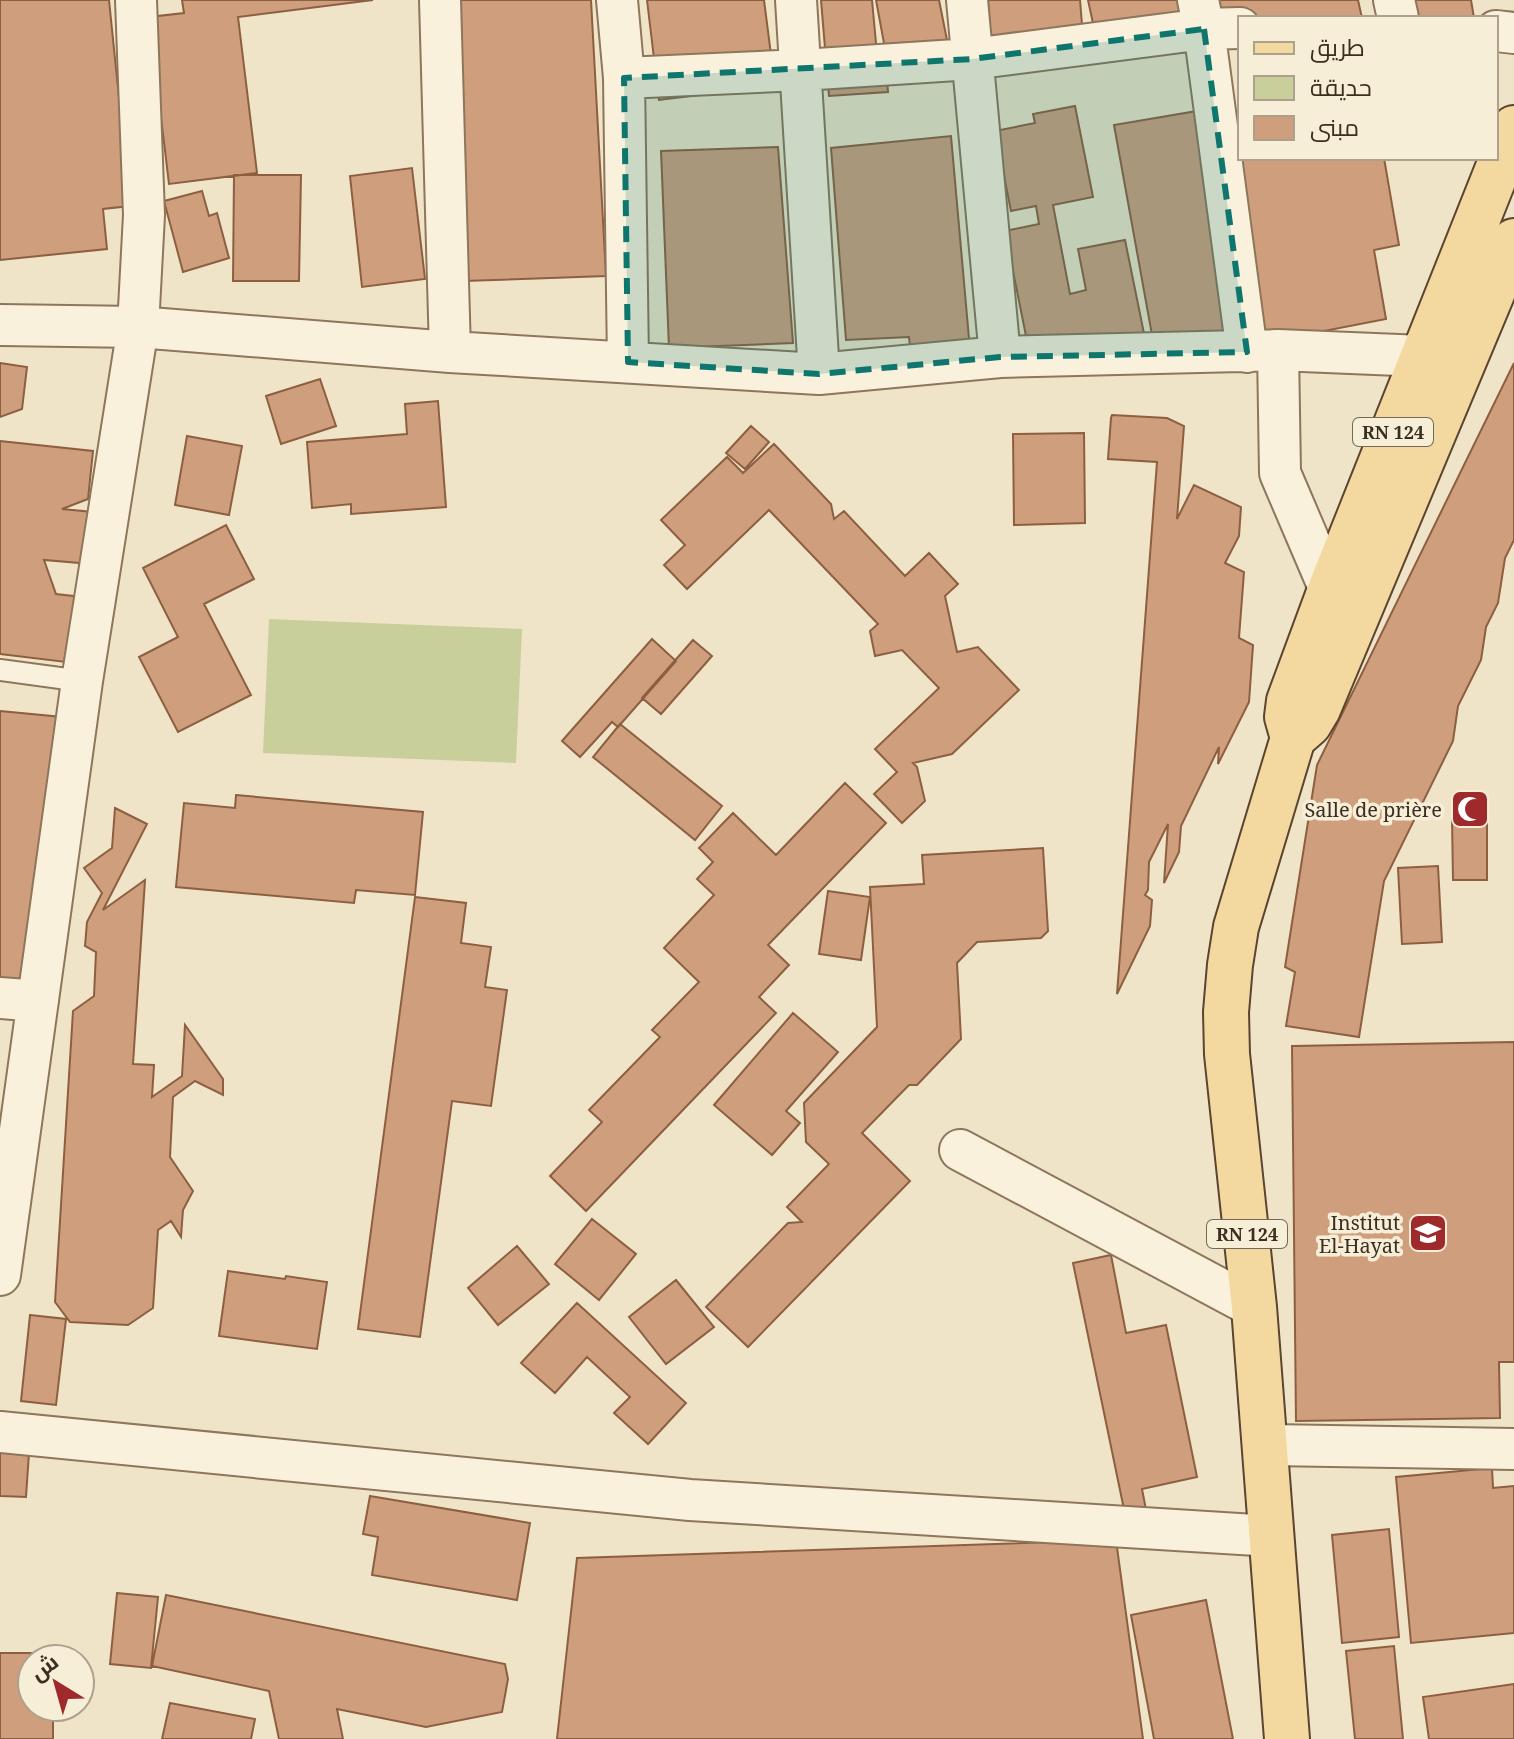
<svg xmlns="http://www.w3.org/2000/svg" width="1514" height="1739" font-family="'Noto Serif',Cairo,serif">
<style>
.green{fill:#c9cf9b}
.building{fill:#cf9f7d;stroke:#8d5f41;stroke-width:2}
.lines{fill:none;stroke-linecap:round;stroke-linejoin:round}
.lane-casing{stroke:#8d765c;stroke-width:24}
.street-casing{stroke:#8d765c;stroke-width:44}
.primary-casing{stroke:#5b4430;stroke-width:48}
.lane{stroke:#faf1dc;stroke-width:20}
.street{stroke:#faf1dc;stroke-width:40}
.primary{stroke:#f3d9a0;stroke-width:44}
.marked{fill:#0f766e;fill-opacity:0.2;stroke:#0f766e;stroke-width:6;stroke-dasharray:16 10;stroke-linejoin:round}
.labels{text-anchor:middle;dominant-baseline:central;stroke-width:7;stroke-linejoin:round;paint-order:stroke}
.shield{fill:#f7eed8;stroke:#756857;stroke-width:2}
.shield-label{font-size:18px;font-weight:bold;fill:#3d2e20}
.poi-label{font-size:20px;fill:#3d2e20;stroke:#f7eed8;text-anchor:end}
</style>
<rect width="100%" height="100%" fill="#f0e4c8"/>
<!-- green -->
<path class="green" d="M 269,619 L 522,629 L 516,763 L 263,753 Z"/>
<!-- building -->
<path class="building" d="M 0,0 L 109,0 L 130,206 L 103,209 L 107,249 L 0,260 Z
M 182,0 L 373,0 L 238,17 L 257,173 L 169,184 L 149,17 L 184,13 Z
M 449,0 L 591,0 L 606,276 L 464,281 Z
M 647,0 L 764,0 L 775,86 L 659,100 Z
M 821,0 L 872,0 L 877,54 L 887,80 L 888,92 L 829,96 Z
M 876,0 L 939,0 L 953,70 L 886,54 Z
M 988,0 L 1080,0 L 1084,49 L 992,56 Z
M 1088,0 L 1180,0 L 1187,32 L 1099,51 Z
M 1211,0 L 1358,0 L 1362,18 L 1240,18 L 1240,47 L 1220,50 Z
M 1411,0 L 1471,0 L 1474,18 L 1414,18 Z
M 1075,106 L 1093,197 L 1053,205 L 1070,294 L 1086,290 L 1078,249 L 1125,240 L 1149,358 L 1028,346 L 1005,231 L 1039,224 L 1036,206 L 1011,211 L 995,131 L 1035,123 L 1033,114 Z
M 1197,111 L 1242,341 L 1154,346 L 1114,125 Z
M 1240,118 L 1240,158 L 1384,158 L 1399,245 L 1374,250 L 1386,319 L 1267,342 L 1229,120 Z
M 951,136 L 971,361 L 912,364 L 909,337 L 846,340 L 831,148 Z
M 778,147 L 793,343 L 669,348 L 661,151 Z
M 412,168 L 425,279 L 362,287 L 350,176 Z
M 234,175 L 301,175 L 299,281 L 233,281 Z
M 202,191 L 209,216 L 217,213 L 229,258 L 183,272 L 164,201 Z
M 0,363 L 27,367 L 22,409 L 0,417 Z
M 1514,363 L 1514,540 L 1505,558 L 1498,603 L 1486,627 L 1481,660 L 1458,706 L 1453,741 L 1384,881 L 1359,1037 L 1286,1026 L 1295,972 L 1285,967 L 1317,765 Z
M 320,379 L 336,426 L 281,444 L 266,396 Z
M 438,401 L 446,507 L 351,514 L 351,504 L 312,508 L 307,442 L 407,434 L 405,404 Z
M 1112,415 L 1167,418 L 1184,426 L 1177,519 L 1194,485 L 1241,507 L 1239,536 L 1225,563 L 1244,572 L 1239,638 L 1253,645 L 1249,702 L 1218,764 L 1219,747 L 1181,826 L 1179,852 L 1164,883 L 1168,824 L 1149,862 L 1148,890 L 1145,895 L 1152,900 L 1150,926 L 1117,994 L 1157,462 L 1108,459 L 1111,418 Z
M 751,426 L 769,442 L 745,469 L 726,453 Z
M 1084,433 L 1085,523 L 1014,525 L 1013,434 Z
M 187,436 L 242,446 L 229,515 L 175,505 Z
M 0,441 L 93,451 L 88,499 L 62,509 L 93,512 L 88,588 L 79,563 L 44,560 L 56,594 L 82,597 L 74,663 L 0,654 Z
M 774,444 L 831,504 L 834,519 L 844,511 L 905,576 L 929,553 L 958,584 L 945,596 L 957,652 L 978,647 L 1019,690 L 952,754 L 913,763 L 917,767 L 925,801 L 902,823 L 874,794 L 897,772 L 875,749 L 939,688 L 902,650 L 875,656 L 870,631 L 878,624 L 769,510 L 687,589 L 664,565 L 685,545 L 661,520 L 727,457 L 743,473 Z
M 226,525 L 254,579 L 204,604 L 251,695 L 178,732 L 139,657 L 178,637 L 143,568 Z
M 652,639 L 676,661 L 618,727 L 612,722 L 580,757 L 562,741 Z
M 693,640 L 712,656 L 661,714 L 642,698 Z
M 0,711 L 62,717 L 31,981 L 0,978 Z
M 620,724 L 722,806 L 695,840 L 593,757 Z
M 845,783 L 886,823 L 768,945 L 789,965 L 759,997 L 776,1013 L 586,1211 L 550,1176 L 602,1122 L 589,1110 L 660,1037 L 652,1030 L 699,982 L 664,948 L 714,895 L 697,879 L 713,862 L 699,848 L 733,813 L 776,855 Z
M 236,795 L 423,812 L 415,895 L 356,890 L 354,903 L 176,887 L 184,803 L 235,808 Z
M 115,808 L 147,824 L 103,910 L 145,880 L 133,1064 L 154,1065 L 152,1097 L 182,1076 L 185,1025 L 223,1079 L 223,1095 L 195,1081 L 173,1097 L 170,1157 L 193,1191 L 183,1210 L 181,1237 L 171,1221 L 158,1230 L 153,1308 L 128,1325 L 70,1322 L 55,1302 L 73,1011 L 94,996 L 96,952 L 85,946 L 87,922 L 102,893 L 84,868 L 112,848 Z
M 1452,818 L 1487,818 L 1487,880 L 1453,880 Z
M 1043,848 L 1048,931 L 1041,938 L 977,942 L 957,963 L 961,1039 L 917,1085 L 909,1085 L 862,1133 L 910,1181 L 748,1347 L 706,1307 L 788,1223 L 802,1222 L 787,1207 L 829,1164 L 806,1142 L 804,1103 L 877,1027 L 870,887 L 924,884 L 922,855 Z
M 1438,866 L 1442,942 L 1402,944 L 1398,868 Z
M 828,891 L 870,897 L 861,960 L 819,954 Z
M 415,897 L 466,903 L 461,943 L 491,947 L 485,987 L 507,990 L 491,1106 L 452,1101 L 420,1337 L 358,1329 Z
M 793,1013 L 838,1052 L 786,1111 L 800,1123 L 772,1155 L 714,1105 Z
M 1514,1042 L 1514,1362 L 1499,1362 L 1500,1418 L 1296,1421 L 1292,1046 Z
M 592,1219 L 636,1254 L 599,1300 L 555,1264 Z
M 517,1246 L 549,1284 L 498,1325 L 468,1288 Z
M 1111,1255 L 1126,1333 L 1166,1325 L 1197,1477 L 1142,1489 L 1147,1515 L 1126,1519 L 1073,1263 Z
M 228,1271 L 285,1279 L 286,1276 L 327,1282 L 317,1349 L 219,1336 Z
M 676,1280 L 714,1327 L 666,1364 L 629,1317 Z
M 577,1303 L 686,1403 L 648,1444 L 614,1413 L 630,1397 L 587,1357 L 555,1393 L 521,1363 Z
M 30,1315 L 66,1319 L 56,1405 L 21,1401 Z
M 0,1451 L 29,1453 L 26,1497 L 0,1496 Z
M 1492,1468 L 1493,1488 L 1514,1486 L 1514,1633 L 1411,1643 L 1396,1477 Z
M 370,1496 L 530,1523 L 517,1600 L 372,1575 L 378,1537 L 363,1534 Z
M 1389,1529 L 1399,1637 L 1342,1643 L 1332,1535 Z
M 1116,1540 L 1143,1739 L 557,1739 L 577,1558 Z
M 117,1593 L 158,1597 L 151,1668 L 110,1664 Z
M 166,1595 L 505,1664 L 508,1679 L 502,1712 L 426,1727 L 337,1709 L 343,1739 L 279,1739 L 269,1691 L 152,1666 Z
M 1206,1600 L 1233,1739 L 1154,1739 L 1131,1615 Z
M 1394,1646 L 1403,1739 L 1355,1739 L 1346,1651 Z
M 0,1653 L 53,1653 L 53,1659 L 32,1659 L 32,1707 L 53,1707 L 53,1739 L 0,1739 Z
M 1514,1684 L 1514,1739 L 1429,1739 L 1423,1697 Z
M 170,1703 L 255,1719 L 251,1739 L 162,1739 Z"/>
<g class="lines">
<!-- lane casing -->
<g class="lane-casing">
<path id="lane" d="M 0,670 L 82,681"/>
</g>
<!-- street casing -->
<g class="street-casing">
<path id="street" d="M 440,0 L 450,352
M 617,0 L 624,78 L 628,362
M 796,0 L 819,374
M 967,0 L 1000,357
M 1198,0 L 1204,29 L 1247,352
M 1394,0 L 1398,18
M 1496,31 L 1514,33
M 624,78 L 802,70 L 972,59 L 1204,29 L 1240,28
M 0,325 L 138,327 L 450,352 L 819,374 L 1000,357 L 1278,350 L 1423,356
M 1278,350 L 1280,473 L 1330,590
M 0,998 L 38,1001
M 960,1150 L 1254,1307
M 0,1275 L 82,681 L 138,327 L 144,215 L 136,0
M 0,1432 L 690,1500 L 1273,1536
M 1265,1445 L 1514,1449"/>
</g>
<!-- primary casing -->
<g class="primary-casing">
<path id="primary" d="M 1293,738 L 1309,724 L 1318,709 L 1514,241
M 1287,1739 L 1254,1307 L 1227,1054 L 1226,1012 L 1230,965 L 1236,927 L 1293,738 L 1287,717 L 1289,701 L 1330,590 L 1514,128"/>
</g>
<!-- lane -->
<use href="#lane" class="lane"/>
<!-- street -->
<use href="#street" class="street"/>
<!-- primary -->
<use href="#primary" class="primary"/>
</g>
<!-- marked area -->
<path class="marked" d="M 1204,29 L 1247,352 L 1000,357 L 819,374 L 628,362 L 624,78 L 972,59 Z"/>
<!-- icons -->
<defs>
<g id="mosque-square" transform="scale(2)"><rect x="-9" y="-9" width="18" height="18" rx="4" fill="#9e2a2b" stroke="#f7eed8"/><path d="M3.5-4.9A6 6 0 1 0 3.5 4.9A5 5 0 1 1 3.5-4.9Z" fill="#fff"/></g>
<g id="university-square" transform="scale(2)"><rect x="-9" y="-9" width="18" height="18" rx="4" fill="#9e2a2b" stroke="#f7eed8"/><path d="M0-5L7-2L0 1L-7-2ZM-4 1L0 2.5L4 1V4Q0 6-4 4Z" fill="#fff"/></g>
</defs>
<g fill-rule="evenodd">
<use href="#mosque-square" x="1470" y="809"/>
<use href="#university-square" x="1428" y="1233"/>
</g>
<g class="labels">
<!-- shield labels -->
<g class="shield">
<rect x="1353" y="418" width="80" height="28" rx="6"/>
<rect x="1207" y="1220" width="80" height="28" rx="6"/>
</g>
<g class="shield-label">
<text x="1393" y="432">RN 124</text>
<text x="1247" y="1234">RN 124</text>
</g>
<!-- poi labels -->
<g class="poi-label">
<text x="1442" y="809">Salle de prière</text>
<text x="1400" y="1222">Institut<tspan x="1400" dy="23">El-Hayat</tspan></text>
</g>
</g>
<!-- legend -->
<rect x="1238" y="16" width="260" height="144" fill="#f7eed8" stroke="#ada18e" stroke-width="2"/>
<rect x="1254" y="42" width="40" height="12" fill="#f3d9a0" stroke="#ada18e" stroke-width="2"/>
<text x="1310" y="56" font-size="24" fill="#3d2e20">طريق</text>
<rect x="1254" y="76" width="40" height="24" fill="#c9cf9b" stroke="#ada18e" stroke-width="2"/>
<text x="1310" y="96" font-size="24" fill="#3d2e20">حديقة</text>
<rect x="1254" y="116" width="40" height="24" fill="#cf9f7d" stroke="#ada18e" stroke-width="2"/>
<text x="1310" y="136" font-size="24" fill="#3d2e20">مبنى</text>
<!-- north arrow -->
<g transform="translate(56 1683) rotate(323)"><circle r="38" fill="#f7eed8" stroke="#ada18e" stroke-width="2"/>
<path d="M0-6L14 30L0 20L-14 30Z" fill="#9e2a2b"/>
<text y="-12" font-size="22" font-weight="bold" text-anchor="middle" fill="#3d2e20">ش</text>
</g>
</svg>
